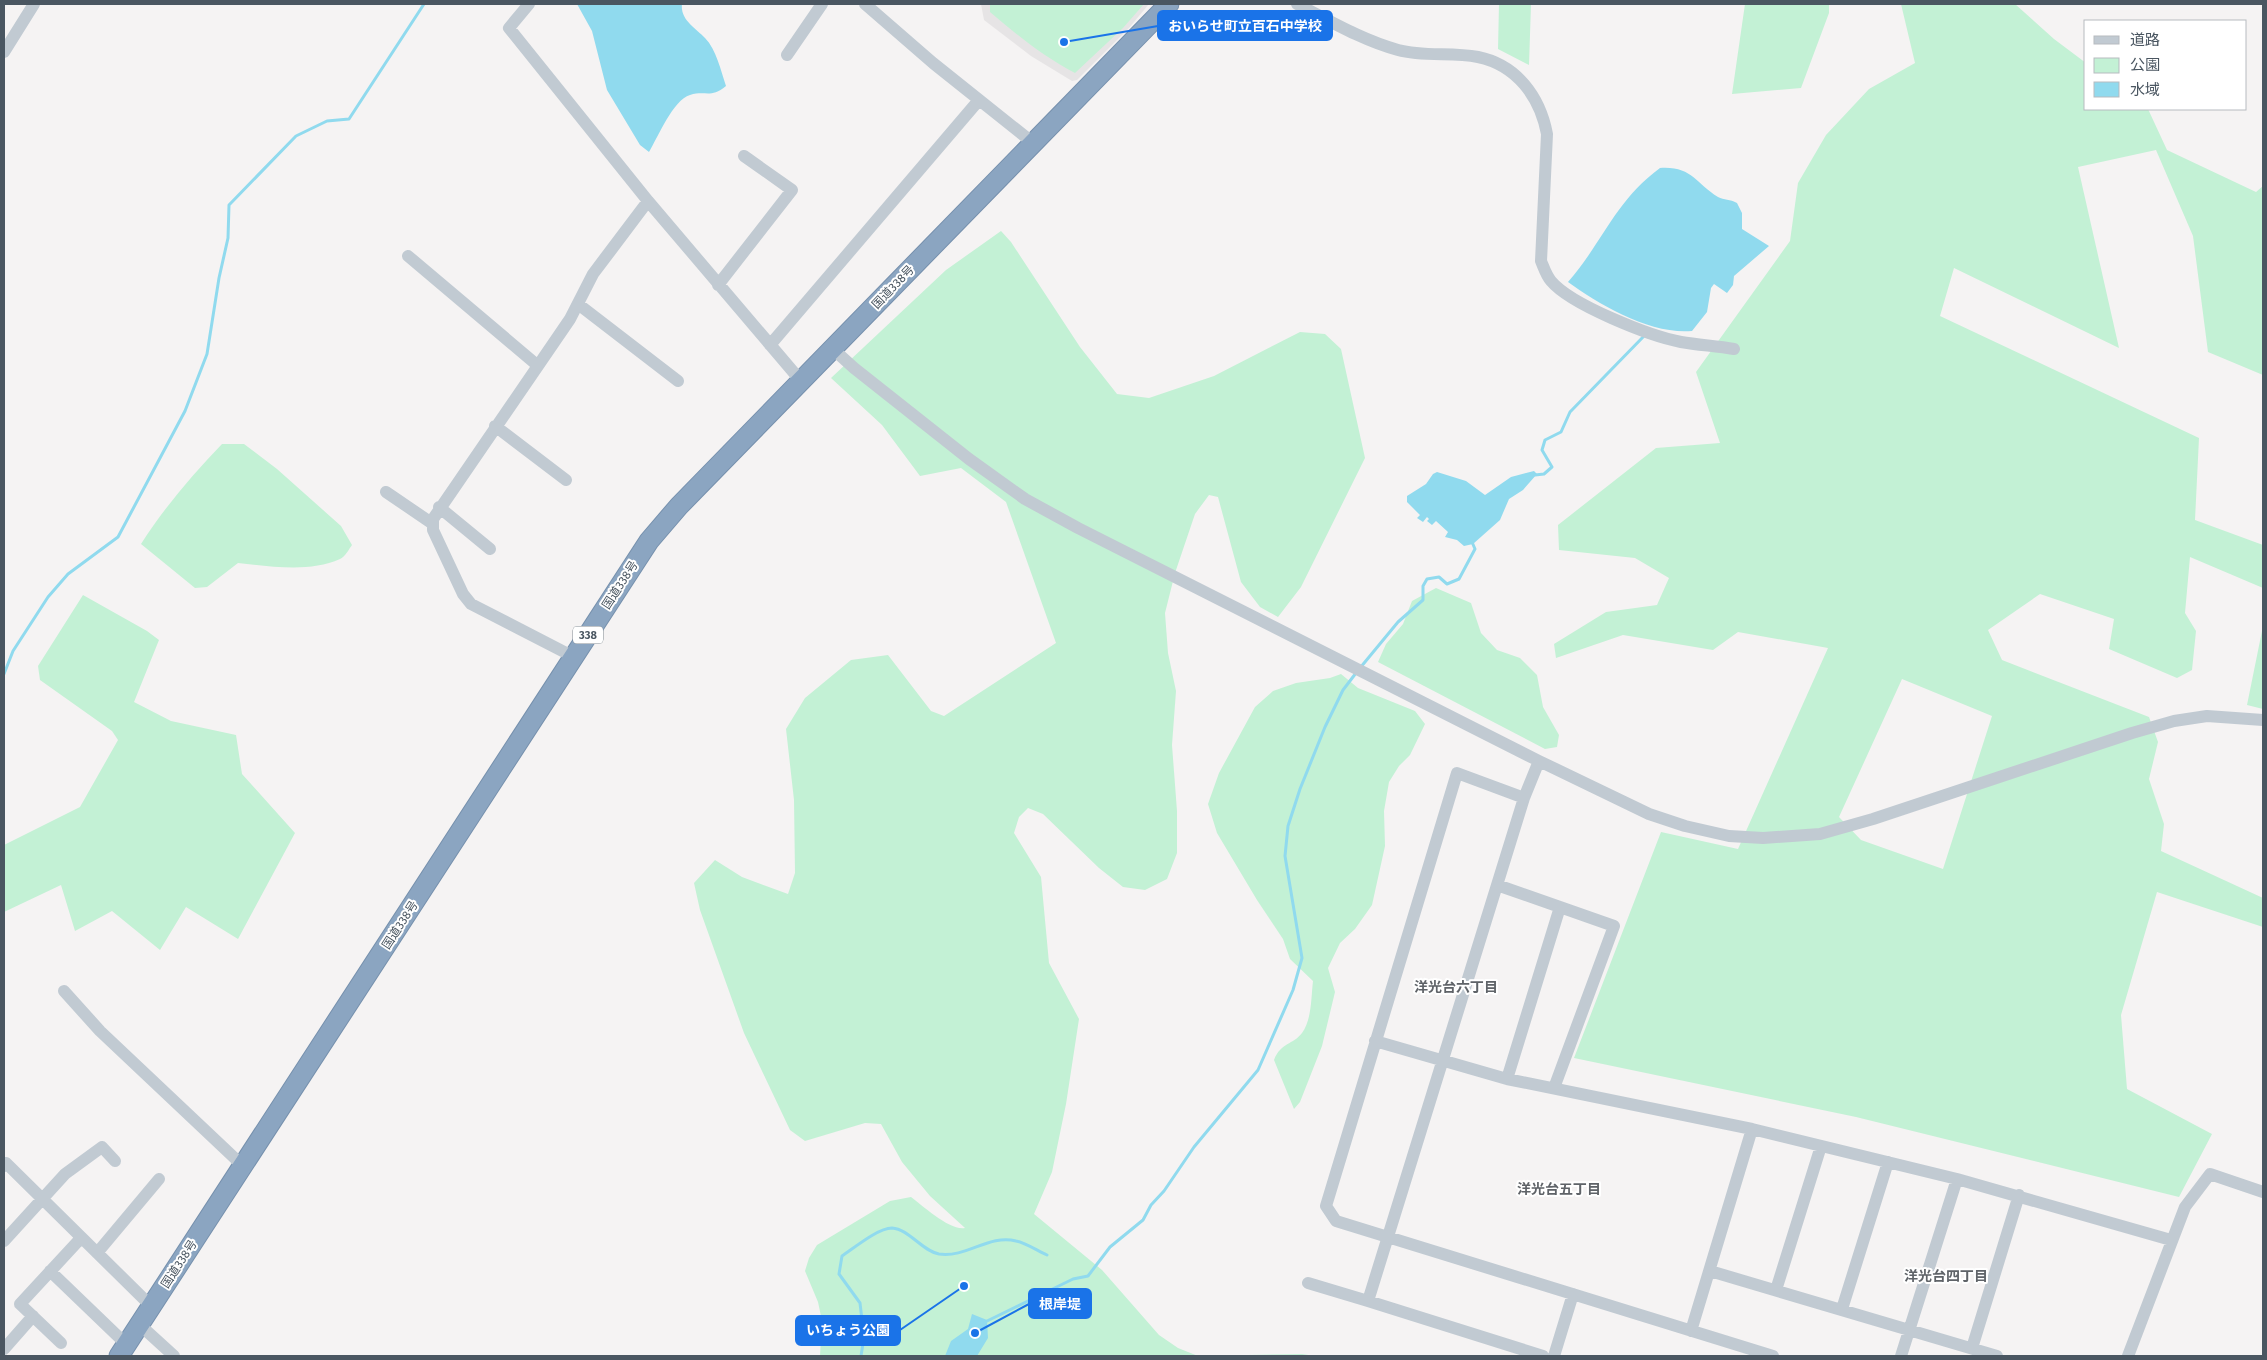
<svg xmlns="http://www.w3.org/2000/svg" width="2267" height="1360" font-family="'Fira Sans','Noto Sans JP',sans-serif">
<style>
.education{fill:#e6e4e5}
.green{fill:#c3f1d5;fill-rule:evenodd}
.water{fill:#90daee}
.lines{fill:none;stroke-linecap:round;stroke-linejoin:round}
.stream{stroke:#90daee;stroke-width:3}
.highway-casing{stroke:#7690ad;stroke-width:21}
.minor{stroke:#c1cad2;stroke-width:12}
.highway{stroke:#8ba5c1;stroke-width:19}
.labels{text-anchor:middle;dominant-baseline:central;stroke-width:4;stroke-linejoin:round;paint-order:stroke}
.shield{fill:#fff;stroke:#808990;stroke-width:1}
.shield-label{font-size:11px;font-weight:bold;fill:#4a5661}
.street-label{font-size:12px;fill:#4a5661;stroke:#fff}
.neighbourhood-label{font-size:14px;font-weight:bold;fill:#5f6368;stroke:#fff}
.leader{fill:none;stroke:#1a73e8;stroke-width:2}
.callout-dot{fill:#1a73e8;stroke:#fff;stroke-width:2}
.callout{fill:#1a73e8;stroke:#1a73e8;stroke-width:2}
.callout-label{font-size:14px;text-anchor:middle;font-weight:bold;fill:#fff}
</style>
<rect width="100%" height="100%" fill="#f5f3f3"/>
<!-- education -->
<path class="education" d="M 981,4 L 1149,4 L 1129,28 L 1077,80 L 1072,81 L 1031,56 L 984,20 Z"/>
<!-- green -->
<path class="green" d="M 990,4 L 1144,4 L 1123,28 L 1075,73 C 1044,57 1017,35 990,12 Z
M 1499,4 L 1531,4 L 1529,65 L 1498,49 Z
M 1745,4 L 1829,4 L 1829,13 L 1801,88 L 1732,94 Z
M 1901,4 L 2015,4 L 2054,39 L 2086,63 L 2086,109 L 2148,109 L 2167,150 L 2256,192 L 2263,186 L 2263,375 L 2208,352 L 2193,236 L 2156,150 L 2078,167 L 2119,348 L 1954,268 L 1940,316 L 2199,438 L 2195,520 L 2263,545 L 2263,588 L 2190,557 L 2185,613 L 2196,631 L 2192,670 L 2177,678 L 2109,649 L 2114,619 L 2040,594 L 1988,630 L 2002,660 L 2149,717 L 2158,742 L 2149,779 L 2164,824 L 2161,851 L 2263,898 L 2263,927 L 2157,892 L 2121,1015 L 2127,1089 L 2212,1134 L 2179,1197 L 1856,1117 L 1574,1058 L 1661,832 L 1738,849 L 1828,648 L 1738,632 L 1713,650 L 1623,635 L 1556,658 L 1554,644 L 1606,612 L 1657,605 L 1669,578 L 1635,558 L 1559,550 L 1558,525 L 1656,448 L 1720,443 L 1696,372 L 1790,241 L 1798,183 L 1826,135 L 1869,89 L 1915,63 ZM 1902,679 L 1992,716 L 1943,869 L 1861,840 L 1839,817 Z
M 1001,231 L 1011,242 L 1080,347 L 1117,394 L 1149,398 L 1214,376 L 1300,332 L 1325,334 L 1341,349 L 1365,458 L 1301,587 L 1278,617 L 1260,607 L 1241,582 L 1218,497 L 1209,495 L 1195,514 L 1175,573 L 1165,613 L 1168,653 L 1176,691 L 1172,745 L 1177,811 L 1177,853 L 1167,879 L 1145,890 L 1123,887 L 1099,868 L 1043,814 L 1028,808 L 1019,817 L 1014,833 L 1041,877 L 1049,963 L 1079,1019 L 1066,1104 L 1052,1172 L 1034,1214 L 1102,1270 L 1159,1335 L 1178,1348 L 1198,1356 L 1302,1354 L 1315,1356 L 820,1356 L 822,1321 L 818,1302 L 805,1271 L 809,1258 L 817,1245 L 890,1201 L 911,1197 C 923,1206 950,1231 965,1228 L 930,1196 L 902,1162 L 881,1124 L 865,1123 L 805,1141 L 790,1130 L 744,1033 L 700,910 L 694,883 L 715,860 L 742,877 L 788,894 L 795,873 L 794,800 L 786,729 L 805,698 L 851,660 L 888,655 L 931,711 L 944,716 L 1056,643 L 1006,502 L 961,468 L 920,476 L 882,425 L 831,378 L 946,270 Z
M 222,444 L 244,444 L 277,469 L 341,526 L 352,545 C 349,549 345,557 340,559 C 309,573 270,566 238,563 L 207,587 L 195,588 L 141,544 C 164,508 192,475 222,444 Z
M 1436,588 L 1471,603 L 1481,633 L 1497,650 L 1520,658 L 1537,675 L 1543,707 L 1559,735 L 1557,747 L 1545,749 L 1378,662 L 1386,644 L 1403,624 L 1412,601 Z
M 83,595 L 147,631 L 159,640 L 134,702 L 171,721 L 236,735 L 242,774 L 295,833 L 238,939 L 186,907 L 160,950 L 112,911 L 75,931 L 61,885 L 4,912 L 4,845 L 80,807 L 118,740 L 112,731 L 40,680 L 38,666 Z
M 2263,626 L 2263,709 L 2247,705 Z
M 1341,674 L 1358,688 L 1415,711 L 1425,724 L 1410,755 L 1399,766 L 1389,782 L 1384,811 L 1385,846 L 1372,905 L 1355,929 L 1340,943 L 1328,968 L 1335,992 L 1322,1046 L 1300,1102 L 1294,1109 L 1274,1060 C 1281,1042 1293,1045 1302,1033 C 1312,1019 1311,998 1313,981 L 1290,959 L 1283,939 L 1257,900 L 1217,833 L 1208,804 L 1219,773 L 1255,707 L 1273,691 L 1296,683 L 1330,678 Z"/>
<!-- water -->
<path class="water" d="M 577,4 L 682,4 C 680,20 696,28 705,38 C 716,49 721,71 726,86 C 710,99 706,90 690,95 C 673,100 658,137 649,152 L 640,145 L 607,90 L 592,31 Z
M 1660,168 C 1692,166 1695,183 1718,197 C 1724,200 1730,199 1737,203 L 1742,213 L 1742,229 L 1769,246 L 1734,276 L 1733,285 L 1727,293 L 1714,284 L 1711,288 L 1707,312 L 1692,331 C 1652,335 1599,305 1568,282 C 1603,242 1615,201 1660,168 Z
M 1534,471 L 1537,474 L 1523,490 L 1509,499 L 1500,520 L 1473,544 L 1464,546 L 1457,540 L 1445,537 L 1448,532 L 1436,521 L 1432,525 L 1427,521 L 1429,519 L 1427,517 L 1423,522 L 1417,518 L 1420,515 L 1407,502 L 1407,496 L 1426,484 L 1433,474 L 1437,472 L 1466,481 L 1485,495 L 1511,477 Z
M 972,1314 L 987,1320 L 988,1338 L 977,1356 L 945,1356 L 951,1341 L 968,1329 Z"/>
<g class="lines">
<!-- stream -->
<path class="stream" d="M 1535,475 L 1544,474 L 1552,467 L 1542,450 L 1545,440 L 1561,432 L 1570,412 L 1645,335
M 1360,668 L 1398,622 L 1423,600 L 1423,586 L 1427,579 L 1439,577 L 1447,584 L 1459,579 L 1475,549 L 1472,542
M 4,674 L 13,651 L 48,597 L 68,574 L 118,537 L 185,411 L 207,354 L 219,278 L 228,238 L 229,205 L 296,136 L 327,121 L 349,119 L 424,4
M 985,1322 L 1073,1279 L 1088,1276 L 1110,1247 L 1143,1220 L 1151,1205 L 1164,1191 L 1194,1147 L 1258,1070 L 1293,990 L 1302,958 L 1285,856 L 1288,826 L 1300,789 L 1325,727 L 1343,690 L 1356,673
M 861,1356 L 864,1337 L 860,1303 L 839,1274 L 842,1256 C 854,1248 878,1228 892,1228 C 909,1229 922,1251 939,1254 C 967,1258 989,1234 1016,1241 C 1026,1243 1038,1251 1047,1255"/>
<!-- highway casing -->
<g class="highway-casing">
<path id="highway" d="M 119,1356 L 649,541 L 679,506 L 1169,4"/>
</g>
<!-- minor -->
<path class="minor" d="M 529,4 L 509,28 L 648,201 L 801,381
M 865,4 L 933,63 L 1032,142
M 1297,4 C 1330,21 1362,40 1398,50 C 1424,57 1451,52 1478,57 C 1517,65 1540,97 1547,134 L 1541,261 C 1544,268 1546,275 1551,281 C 1571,305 1650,336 1681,342 C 1698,345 1716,346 1734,349
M 4,52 L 34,4
M 787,55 L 822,4
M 408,256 L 537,365
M 718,285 L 792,190 L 744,156
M 578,304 L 678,381
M 770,345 L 979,100
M 833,349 L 854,368 L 969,459 L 1025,499 L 1078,528 L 1539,761 L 1649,814 L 1685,826 L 1729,836 L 1763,838 L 1820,834 L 1873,819 L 2132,733 L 2174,721 L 2207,716 L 2263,720
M 495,426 L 566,480
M 386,492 L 433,524
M 439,507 L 490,549
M 574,657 L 471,604 L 463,594 L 433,530 L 433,519 L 570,319 L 593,274 L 648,201
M 1539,761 L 1524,798 L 1368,1301 L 1543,1356
M 1524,798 L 1457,773 L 1326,1206 L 1336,1221 L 1773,1356
M 1497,885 L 1614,926 L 1554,1088
M 64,991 L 100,1031 L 243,1166
M 1375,1041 L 1507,1079 L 1752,1129 L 1957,1179 L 2171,1240
M 1507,1079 L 1560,907
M 4,1166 L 6,1163 L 151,1306
M 4,1241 L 65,1174 L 102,1147 L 115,1161
M 97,1253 L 159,1179
M 50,1271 L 127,1345
M 1710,1271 L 1997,1356
M 1308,1283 L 1368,1301
M 1776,1290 L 1821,1146
M 1842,1309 L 1888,1162
M 140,1325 L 174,1356
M 1691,1331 L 1752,1129
M 61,1343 L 20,1304 L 81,1238
M 1972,1348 L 2019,1195
M 4,1349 L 33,1316
M 1554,1356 L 1573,1294
M 1901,1356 L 1957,1179
M 2128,1356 L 2185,1207 L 2210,1174 L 2263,1192"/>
<!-- highway -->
<use href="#highway" class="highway"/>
</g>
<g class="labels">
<!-- shield labels -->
<rect class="shield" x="573" y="626.5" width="30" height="17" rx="4"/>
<g class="shield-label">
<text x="588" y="635">338</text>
</g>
<!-- street labels -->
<g class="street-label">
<text transform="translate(893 287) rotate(-46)">国道338号</text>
<text transform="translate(620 585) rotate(-57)">国道338号</text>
<text transform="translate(400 925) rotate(-57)">国道338号</text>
<text transform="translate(179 1264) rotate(-57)">国道338号</text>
</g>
<!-- neighbourhood labels -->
<g class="neighbourhood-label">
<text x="1456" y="987">洋光台六丁目</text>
<text x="1559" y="1189">洋光台五丁目</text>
<text x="1946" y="1276">洋光台四丁目</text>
</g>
</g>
<!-- callouts -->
<path class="leader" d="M1064 42L1158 26M975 1333L1029 1304M964 1286L900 1330"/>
<g class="callout-dot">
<circle cx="1064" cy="42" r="5"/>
<circle cx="975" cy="1333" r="5"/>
<circle cx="964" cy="1286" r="5"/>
</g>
<g class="callout">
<rect x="1158" y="11" width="174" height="29" rx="5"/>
<rect x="1029" y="1289" width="62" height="29" rx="5"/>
<rect x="796" y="1316" width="104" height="29" rx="5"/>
</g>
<g class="callout-label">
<text x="1245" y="31">おいらせ町立百石中学校</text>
<text x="1060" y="1309">根岸堤</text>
<text x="848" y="1335">いちょう公園</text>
</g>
<!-- border -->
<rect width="2267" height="1360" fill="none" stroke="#4a5661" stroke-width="10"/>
<!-- legend -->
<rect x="2084" y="20" width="162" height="90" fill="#ffffff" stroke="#b7bbc0"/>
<rect x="2094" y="36" width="25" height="8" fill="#c1cad2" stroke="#b7bbc0"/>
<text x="2130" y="45" font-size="15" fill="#4a5661">道路</text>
<rect x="2094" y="58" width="25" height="15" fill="#c3f1d5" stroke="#b7bbc0"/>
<text x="2130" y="70" font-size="15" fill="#4a5661">公園</text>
<rect x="2094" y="82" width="25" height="15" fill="#90daee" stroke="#b7bbc0"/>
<text x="2130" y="95" font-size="15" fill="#4a5661">水域</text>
</svg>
